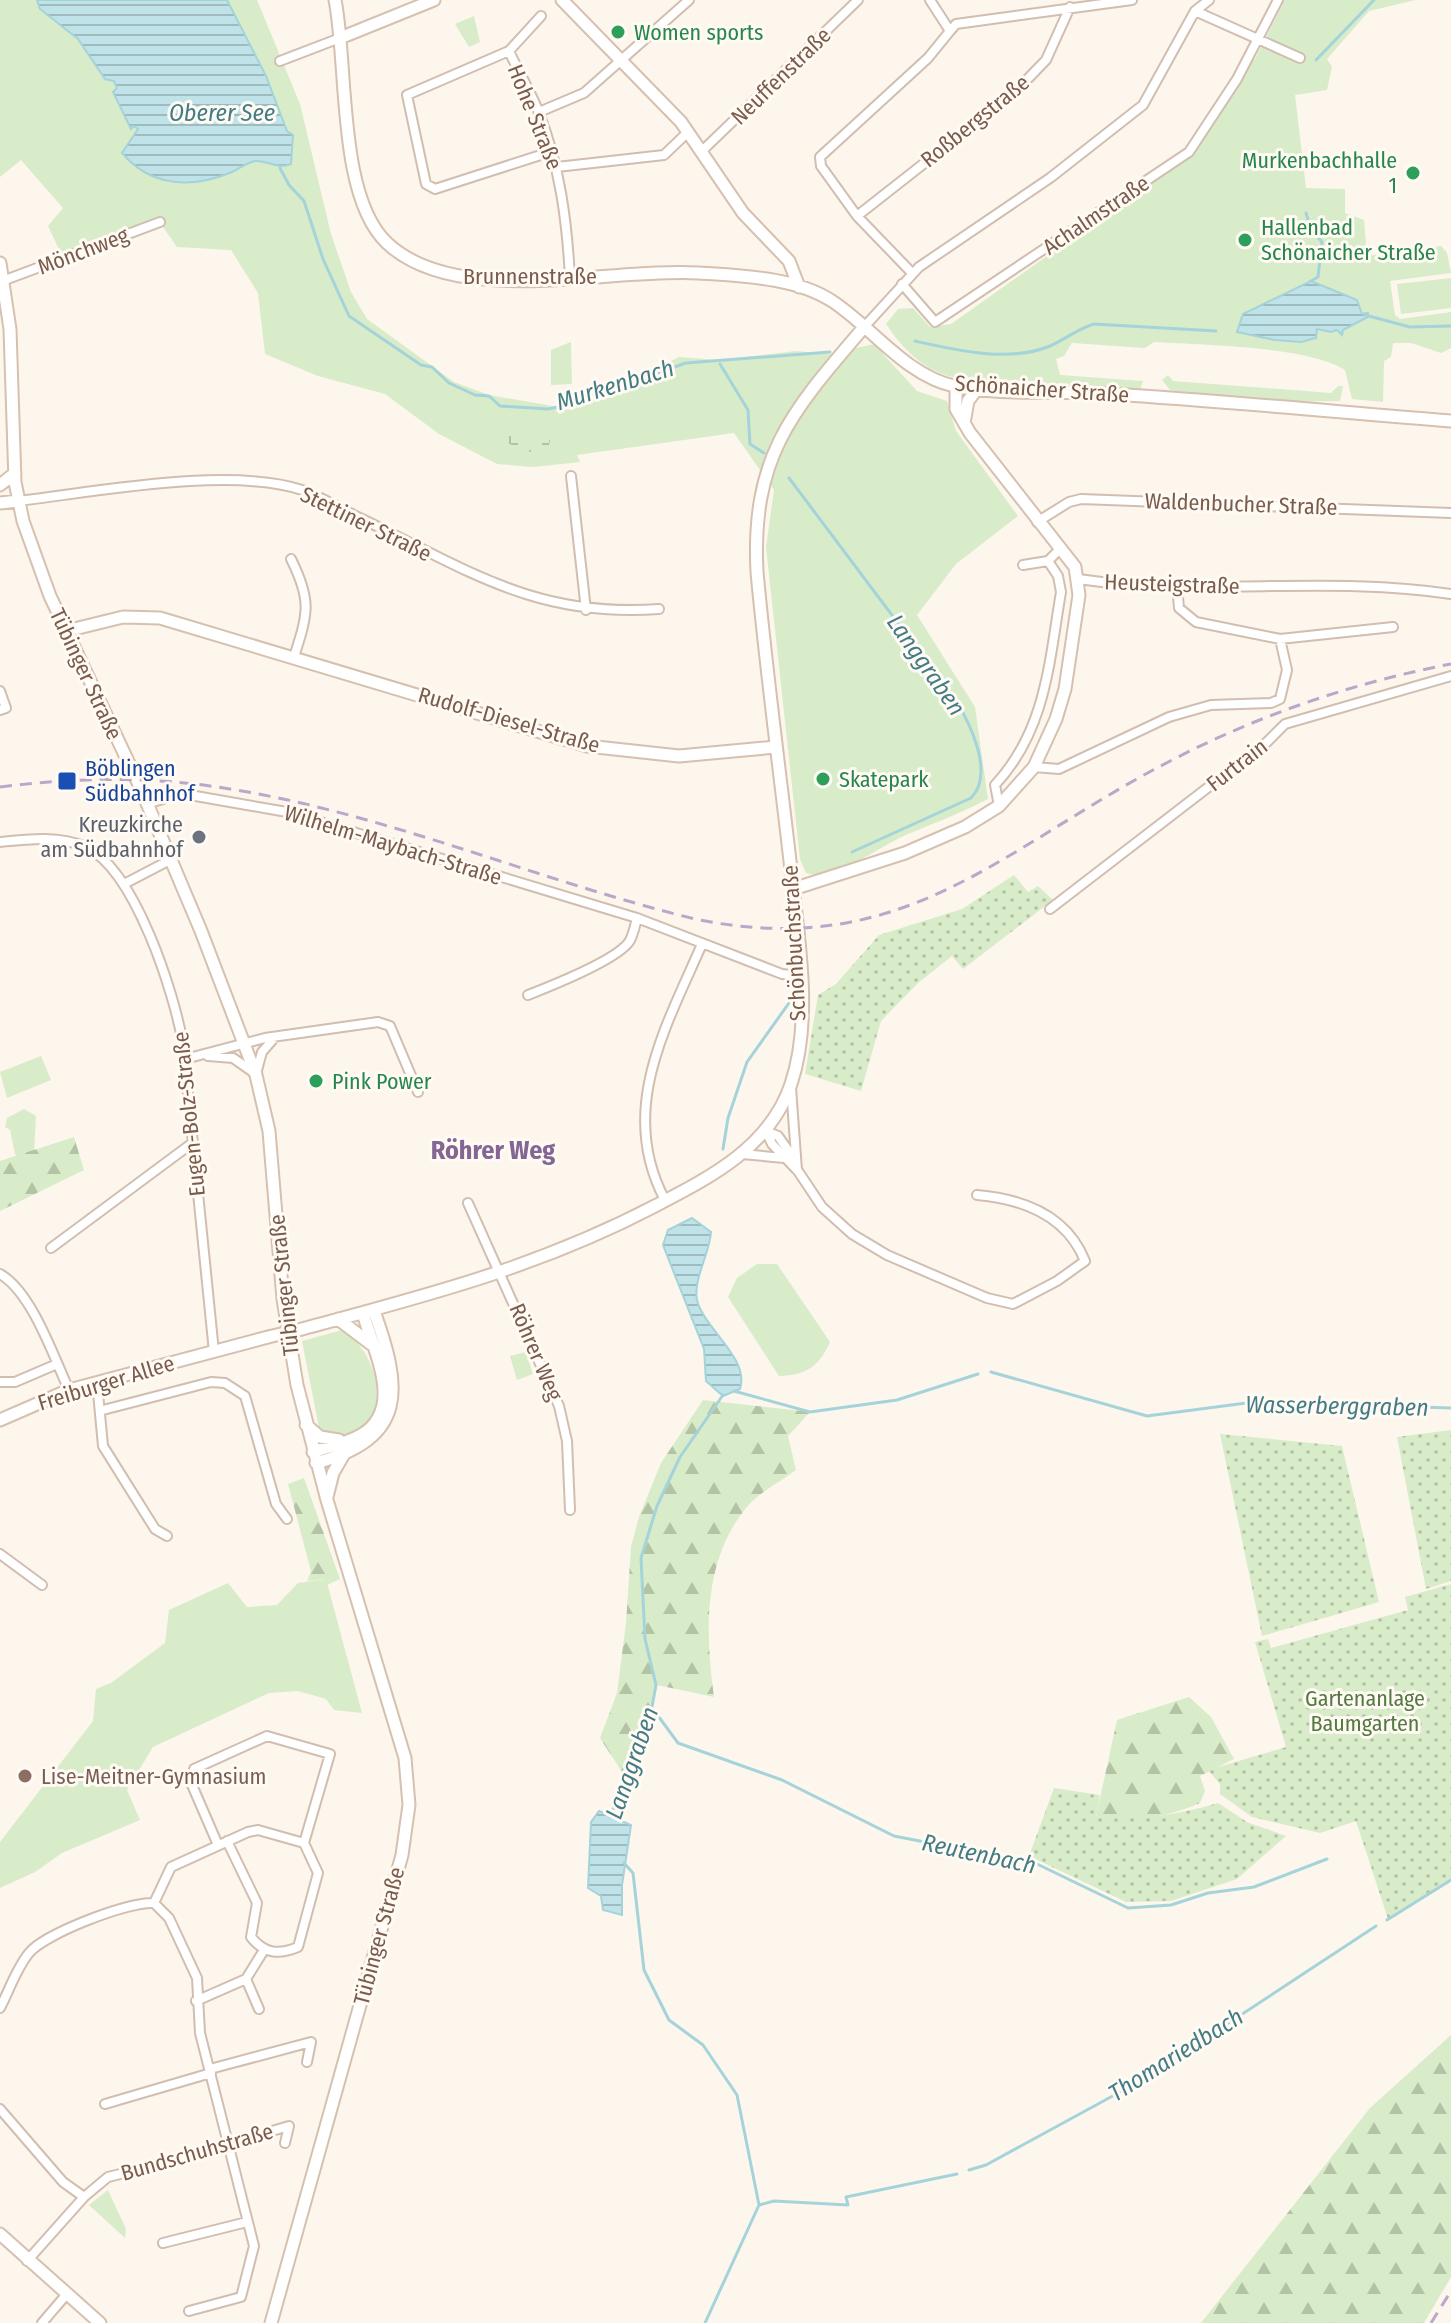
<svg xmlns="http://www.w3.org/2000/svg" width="1451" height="2323" font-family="'Fira Sans Condensed',sans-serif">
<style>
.green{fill:#d8ecc9}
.forest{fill:url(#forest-firs)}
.wetland{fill:url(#wetland-marsh)}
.garden{fill:url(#garden-dots)}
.water{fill:url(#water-rules);stroke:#a5d3da;stroke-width:2}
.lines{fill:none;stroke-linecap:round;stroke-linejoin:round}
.stream{stroke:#a5d3da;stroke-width:3}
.street-casing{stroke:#d1beb0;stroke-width:12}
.secondary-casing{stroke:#d6c0b0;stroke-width:15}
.street{stroke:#fff;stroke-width:8}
.secondary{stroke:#fff;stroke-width:11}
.rail{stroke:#b9a8c9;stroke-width:3;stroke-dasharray:12 8;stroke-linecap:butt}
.secondary-bridge-casing{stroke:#d6c0b0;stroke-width:15;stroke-linecap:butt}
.secondary-bridge{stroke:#fff;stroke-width:11}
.leisure-dot{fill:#2e9e5b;stroke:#fffaf3;stroke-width:3}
.transit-dot{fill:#1a4fb4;stroke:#fffaf3;stroke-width:3}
.worship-dot{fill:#6b7280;stroke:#fffaf3;stroke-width:3}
.education-dot{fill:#8d6e63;stroke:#fffaf3;stroke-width:3}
.labels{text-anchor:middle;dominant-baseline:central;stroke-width:6;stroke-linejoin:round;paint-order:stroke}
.leisure-label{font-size:22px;fill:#27864d;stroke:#fffaf3;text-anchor:start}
.street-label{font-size:22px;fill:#7a5c4d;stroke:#fffaf3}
.transit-label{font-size:22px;fill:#164399;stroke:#fffaf3;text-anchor:start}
.worship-label{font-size:22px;fill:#5b616d;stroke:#fffaf3;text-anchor:end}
.park-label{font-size:22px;fill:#537a41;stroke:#fffaf3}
.education-label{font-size:22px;fill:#785e54;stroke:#fffaf3;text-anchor:start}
.water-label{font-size:24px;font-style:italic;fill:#437c86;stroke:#fffaf3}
.quarter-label{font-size:26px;font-weight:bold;fill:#846695;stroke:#fffaf3}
</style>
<defs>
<pattern id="forest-firs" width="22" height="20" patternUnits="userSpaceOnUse" patternTransform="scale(2)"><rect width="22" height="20" fill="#d8ecc9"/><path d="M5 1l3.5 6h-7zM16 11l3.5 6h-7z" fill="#b4c2a5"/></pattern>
<pattern id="wetland-marsh" width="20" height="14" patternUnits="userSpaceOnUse" patternTransform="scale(2)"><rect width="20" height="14" fill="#d8ecc9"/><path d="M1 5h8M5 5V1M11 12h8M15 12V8" fill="none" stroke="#b4c2a5"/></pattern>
<pattern id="garden-dots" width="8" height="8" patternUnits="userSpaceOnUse" patternTransform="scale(2)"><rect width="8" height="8" fill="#d8ecc9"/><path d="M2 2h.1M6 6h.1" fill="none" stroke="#b4c2a5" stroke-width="1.8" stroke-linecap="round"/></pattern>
<pattern id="water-rules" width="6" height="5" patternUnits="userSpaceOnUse" patternTransform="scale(2)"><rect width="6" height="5" fill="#bfe3e8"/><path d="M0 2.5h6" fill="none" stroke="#a0bbbe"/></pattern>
</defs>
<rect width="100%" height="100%" fill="#fdf6ec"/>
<!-- green -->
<path class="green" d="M 0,0 L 257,0 L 300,104 L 331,234 L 351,292 L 367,319 L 454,382 L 489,395 L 564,408 L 588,402 L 679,357 L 718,360 L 796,351 L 829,354 L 874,344 L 917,391 L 947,401 L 956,431 L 1018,516 L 956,564 L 917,615 L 975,707 L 988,799 C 961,813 935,823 908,834 C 884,844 831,883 806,873 L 800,859 L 766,547 L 774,490 L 734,433 L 577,455 L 580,462 L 533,467 L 497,464 L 439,434 L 385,394 L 318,376 L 265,354 L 258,293 L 231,250 L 177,247 L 163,227 L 66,264 L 48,226 L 63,208 L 21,160 L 0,177 Z
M 1273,0 L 1416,0 L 1369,11 L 1327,59 L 1332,67 L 1327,90 L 1295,95 L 1306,188 L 1345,189 L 1345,213 L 1364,220 L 1367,256 L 1441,246 L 1447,253 L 1451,273 L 1390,281 L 1395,315 L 1400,319 L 1451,312 L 1451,348 L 1441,353 L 1411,343 L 1393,343 L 1391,357 L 1384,361 L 1383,402 L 1352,399 L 1345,370 C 1309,346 1200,345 1154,342 L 1145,348 L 1072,343 L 1064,356 L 1056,359 L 1060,375 L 1143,381 L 1140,390 C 1107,388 1074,385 1042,383 C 970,380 931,391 886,324 L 898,309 L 913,308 L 930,327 L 951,324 L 1191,154 L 1252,55 L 1255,59 L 1283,4 Z
M 474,16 L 480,42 L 469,47 L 455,24 Z
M 1451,278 L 1451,308 L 1401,314 L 1397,284 Z
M 571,342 L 572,384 L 551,385 L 551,350 Z
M 1168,375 L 1173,381 L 1331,393 L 1338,386 L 1343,386 L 1340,401 L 1253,402 L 1170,390 L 1162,380 Z
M 41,1056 L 51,1080 L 7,1098 L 0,1072 Z
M 24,1109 L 36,1116 L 34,1152 L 19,1157 L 15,1154 L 10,1130 L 5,1127 L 7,1118 Z
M 757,1264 L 777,1264 L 830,1342 C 819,1367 806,1375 779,1376 L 728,1297 L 737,1278 Z
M 342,1330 C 397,1365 384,1460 319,1428 L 302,1341 Z
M 526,1352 L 533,1374 L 517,1380 L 510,1356 Z
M 326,1579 L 362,1713 L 334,1710 L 326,1699 L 298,1691 L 269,1693 L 153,1747 L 127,1790 L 140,1820 L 62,1853 L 35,1872 L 0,1888 L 0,1842 L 93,1721 L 96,1689 L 111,1683 L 165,1643 L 169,1610 L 228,1583 L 247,1607 L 277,1605 L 298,1583 Z
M 108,2190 L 126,2229 L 125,2238 L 89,2205 Z"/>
<!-- forest -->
<path class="forest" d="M 74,1137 L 84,1170 L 0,1211 L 0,1161 Z
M 703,1400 L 810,1412 L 788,1436 L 796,1470 C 780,1482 758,1493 746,1508 C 703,1561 705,1632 714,1697 L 657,1685 L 650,1718 L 624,1775 L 600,1738 L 617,1693 L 626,1623 L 631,1547 L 639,1517 L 661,1463 Z
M 304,1478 L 340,1579 L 327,1585 L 325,1579 L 307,1581 L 311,1571 L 288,1484 Z
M 1189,1697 L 1211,1717 L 1234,1759 L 1200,1776 L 1205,1791 L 1200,1803 C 1163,1819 1136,1821 1096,1817 L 1117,1720 Z
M 1451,2035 L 1451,2277 L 1424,2323 L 1201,2323 L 1370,2108 Z"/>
<!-- wetland -->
<path class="wetland" d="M 503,433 L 550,440 L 548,450 C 529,455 518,450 502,439 Z"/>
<!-- garden -->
<path class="garden" d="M 1014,875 L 1028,892 L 1038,886 L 1053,900 L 963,969 L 952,956 L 918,983 L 881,1021 L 861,1091 L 805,1074 L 818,995 L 836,984 L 879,935 L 962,909 Z
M 1451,1430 L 1451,1581 L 1426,1589 L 1397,1437 Z
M 1220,1434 L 1342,1446 L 1379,1602 L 1262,1636 Z
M 1451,1584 L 1451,1880 L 1388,1919 L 1356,1821 L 1320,1833 L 1252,1817 L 1220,1794 L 1220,1784 L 1208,1770 L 1286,1747 L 1255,1642 L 1268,1639 L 1271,1648 L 1408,1610 L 1405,1597 Z
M 1054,1788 L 1100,1795 L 1096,1817 C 1140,1821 1176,1815 1218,1803 L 1247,1822 L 1286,1836 L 1237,1879 L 1171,1901 L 1126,1902 L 1029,1856 Z"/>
<!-- water -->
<path class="water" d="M 37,0 L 227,0 L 266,76 L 287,131 L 293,135 L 291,164 C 276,170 269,160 255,161 C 246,163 240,168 232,172 C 191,189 151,187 122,153 L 138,129 L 134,126 L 131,129 L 113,92 L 117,88 L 114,81 L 105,79 L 78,39 L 40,9 Z
M 1311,281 L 1357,300 L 1362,314 L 1368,313 L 1368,317 L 1343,330 L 1342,335 L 1337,330 L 1331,332 L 1317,329 L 1316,338 L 1301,342 L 1275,340 L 1237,332 L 1243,314 Z
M 692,1218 L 711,1232 C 710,1253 693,1279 697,1300 C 704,1329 750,1358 740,1389 L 723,1396 L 706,1381 L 704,1349 L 663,1245 L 668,1230 Z
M 599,1811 L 631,1825 L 622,1885 L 622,1915 L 603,1910 L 601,1896 L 588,1888 L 591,1822 Z"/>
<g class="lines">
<!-- stream -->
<path class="stream" d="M 1316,60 L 1374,0
M 280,168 L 289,185 L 304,201 L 323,259 L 349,316 L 421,365 L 432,367 L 449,383 L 475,395 L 489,396 L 500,406 L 548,409 L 563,406 L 686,363 L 830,352
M 1306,213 L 1311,229 L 1322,242 L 1318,277 L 1311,281
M 1365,315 L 1410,327 L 1451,326
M 915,341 C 955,350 1010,363 1050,346 C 1066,339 1077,329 1094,324 L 1216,331
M 720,364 L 748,410 L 750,444 L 764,453
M 789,478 L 955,699 C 970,723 995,774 971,798 L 852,852
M 723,1149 L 728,1118 L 747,1062 L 789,1003
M 991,1372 L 1147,1416 L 1254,1402 L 1451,1408
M 734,1391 L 810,1412 L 897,1400 L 978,1374
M 653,1709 L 678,1743 L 782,1780 L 894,1836 L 1037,1864 L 1128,1908 L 1171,1905 L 1208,1893 L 1254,1887 L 1327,1859
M 610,1817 L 650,1718 L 656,1685 L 645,1639 L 641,1558 L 657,1506 L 680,1457 L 723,1395
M 624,1863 L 633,1873 L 644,1970 L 669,2020 L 703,2045 L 737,2095 L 759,2205 L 705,2323
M 1387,1920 L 1451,1880
M 969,2170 L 986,2165 L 1142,2080 L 1376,1926
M 759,2205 L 774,2201 L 848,2205 L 846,2197 L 957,2174"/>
<!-- street casing -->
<g class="street-casing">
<path id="street" d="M 930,0 L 950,31 L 956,24 L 1132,0
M 1195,11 L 1300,58
M 541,16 L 509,51 L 407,95 L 426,184 L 435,189 L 550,152
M 509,51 C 518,71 531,92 539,113 C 560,167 567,221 570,278
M 280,61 L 340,38
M 539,112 L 584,93 L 689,0
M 702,151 L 858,0
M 557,167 L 664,155 L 688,132
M 857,216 L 1015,92 L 1046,60 L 1070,7
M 912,273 L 857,216 L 821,166 L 820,157 L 928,58 L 950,31
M 5,280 L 160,222
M 902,284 L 935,322 L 1189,152 L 1237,79 L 1278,0
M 865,326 L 919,267 L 1050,178 L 1143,105 L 1195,11 L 1209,0
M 571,476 L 586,610
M 18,501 C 95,492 230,466 302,490 C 322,497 342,510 362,519 C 468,570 536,618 659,609
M 1037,522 L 1069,502 L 1081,499 L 1451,513
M 291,559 C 312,601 308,613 294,657
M 1023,565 L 1048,561
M 1078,579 C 1202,597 1328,575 1451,594
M 1177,586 L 1179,608 L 1196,622 L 1280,639 L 1393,627
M 0,691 L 6,708 L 0,710
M 1034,767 L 1059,769 L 1169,717 L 1211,705 L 1271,703 L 1280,699 L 1287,670 L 1280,639
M 147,804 L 169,797 L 190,795 L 287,812 L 637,918 L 782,974 L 800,976
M 999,806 L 995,785 C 1046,730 1049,663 1061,592 L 1058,576 L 1048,561 L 1061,548
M 0,842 C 28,839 59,835 86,847 C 135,870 174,992 183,1044 L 214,1352
M 124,884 L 170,860
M 1050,909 L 1267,742 L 1285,724 L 1451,676
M 528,995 C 551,986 615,961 629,942 C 633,936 635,926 637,918
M 208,1056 L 233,1058 L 253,1072
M 185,1059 L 265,1038 L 378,1022 L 390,1026 L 418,1092
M 256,1074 L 262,1052 L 275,1037
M 791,1088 L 797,1170
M 766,1131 L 772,1144 L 798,1171 L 822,1207 L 852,1234 L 887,1255 L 987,1298 L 1013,1304 L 1057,1281 L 1085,1261 C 1067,1216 1023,1199 977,1195
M 766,1131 L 778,1136 L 793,1157
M 742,1154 L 784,1158
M 665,1200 C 617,1110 666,1027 702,944
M 468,1203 L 559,1406 L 567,1441 L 570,1510
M 51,1248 L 191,1144
M 0,1274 C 32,1292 54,1358 69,1390
M 0,1382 L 15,1382 L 57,1364
M 97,1382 L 103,1446 L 155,1529 L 167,1536
M 103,1410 L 211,1382 L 225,1383 L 245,1396 L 276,1504 L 287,1519
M 0,1554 L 42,1585
M 218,1845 L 192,1785 L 194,1769 L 267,1736 L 330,1754 L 304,1843
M 154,1903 L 171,1867 L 248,1832 L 258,1830 L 304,1843 L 318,1873 L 298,1947 C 279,1955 264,1954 251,1937 L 257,1903 L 227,1841
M 246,1979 L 259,2009
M 196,2001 L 246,1979 L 264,1950
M 0,2008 C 9,1991 16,1969 29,1953 C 44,1934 129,1901 154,1903 L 169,1918 L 197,1978 L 200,2033 L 254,2246 L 241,2297 L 189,2311
M 210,2069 L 311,2042 L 307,2062
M 105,2104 L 211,2073
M 0,2109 L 63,2182 L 84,2197
M 163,2243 L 247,2222
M 27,2261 L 84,2197 L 108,2177 L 222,2149 L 228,2144 L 289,2126 L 285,2143
M 42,2323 L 66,2295"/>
</g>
<!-- secondary casing -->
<g class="secondary-casing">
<path id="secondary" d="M 335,0 C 348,64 337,196 387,243 C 457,309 611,267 699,273 C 742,276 795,277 832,301 C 872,327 905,375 954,386 C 1002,396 1061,390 1111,394 C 1224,401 1338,412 1451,421
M 562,0 L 681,122 L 743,213 L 789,261 L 799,287
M 340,38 L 434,0
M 0,263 L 10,329 L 15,482 L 23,521 L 50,596 L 141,789 L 201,931 L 256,1075 L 269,1131 L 283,1299 L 297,1385 L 327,1500 L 405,1758 L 409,1805 L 402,1855 L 271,2323
M 964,423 L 968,401 L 978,388
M 0,485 L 15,473
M 0,503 L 18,501
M 66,631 L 123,617 L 160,618 L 587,746 L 679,756 L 776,747
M 793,889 L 905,853 L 965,827 L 999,806 L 1034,767 L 1056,719 L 1065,689 L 1079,595 L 1075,567 L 970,433 L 956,409 L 956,386
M 338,1319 L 371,1344
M 302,1329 C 428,1295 538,1267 655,1206 C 711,1177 770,1147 791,1084 C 814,1016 797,931 790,861 C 779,765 766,669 757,572 C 751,455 793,410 865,326
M 0,1420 L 69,1390 L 268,1337
M 306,1425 L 320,1437 L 339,1440
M 313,1452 C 329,1446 346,1444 361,1435 C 406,1409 373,1350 363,1313
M 316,1463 C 408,1438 402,1389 374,1311
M 327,1497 L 333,1473 L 344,1454
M 0,2234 L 100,2323"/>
</g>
<!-- street -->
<use href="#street" class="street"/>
<!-- secondary -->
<use href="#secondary" class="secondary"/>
<!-- rail -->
<path class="rail" d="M 0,787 C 72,778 145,776 217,787 C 381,811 535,880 695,919 C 907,963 1004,845 1176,758 C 1262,714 1356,682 1451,664
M 1431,2323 L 1451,2291"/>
<!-- secondary-bridge casing -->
<g class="secondary-bridge-casing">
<path id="secondary-bridge" d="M 268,1337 L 302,1329"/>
</g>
<!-- secondary-bridge -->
<use href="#secondary-bridge" class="secondary-bridge"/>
</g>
<!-- markers -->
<g class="leisure-dot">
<circle cx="618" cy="32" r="8"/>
<circle cx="1413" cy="173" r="8"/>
<circle cx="1245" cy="240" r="8"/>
<circle cx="823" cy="779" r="8"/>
<circle cx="316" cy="1081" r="8"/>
</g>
<rect class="transit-dot" x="57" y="771" width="20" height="20" rx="4"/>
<circle class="worship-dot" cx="199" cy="837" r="8"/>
<circle class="education-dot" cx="25" cy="1776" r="8"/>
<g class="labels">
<!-- leisure labels -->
<g class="leisure-label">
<text x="634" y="32">Women sports</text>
<text x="1397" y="160" text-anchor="end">Murkenbachhalle<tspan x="1397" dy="25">1</tspan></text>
<text x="1261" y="227">Hallenbad<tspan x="1261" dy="25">Schönaicher Straße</tspan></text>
<text x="839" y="779">Skatepark</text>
<text x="332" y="1081">Pink Power</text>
</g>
<!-- street labels -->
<g class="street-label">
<text transform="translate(781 76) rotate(-44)">Neuffenstraße</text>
<text transform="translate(535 117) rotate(68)">Hohe Straße</text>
<text transform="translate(975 121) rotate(-39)">Roßbergstraße</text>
<text transform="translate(1096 215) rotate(-34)">Achalmstraße</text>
<text transform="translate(83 251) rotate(-21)">Mönchweg</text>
<text x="530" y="276">Brunnenstraße</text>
<text transform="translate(1042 389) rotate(4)">Schönaicher Straße</text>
<text transform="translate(1241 504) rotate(2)">Waldenbucher Straße</text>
<text transform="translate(366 524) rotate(26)">Stettiner Straße</text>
<text transform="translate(1172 584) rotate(2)">Heusteigstraße</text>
<text transform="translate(86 674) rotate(65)">Tübinger Straße</text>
<text transform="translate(509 720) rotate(16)">Rudolf-Diesel-Straße</text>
<text transform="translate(1237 765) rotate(-38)">Furtrain</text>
<text transform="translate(393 845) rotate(17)">Wilhelm-Maybach-Straße</text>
<text transform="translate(794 943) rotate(-93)">Schönbuchstraße</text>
<text transform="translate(189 1114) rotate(-96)">Eugen-Bolz-Straße</text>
<text transform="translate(284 1285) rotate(-96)">Tübinger Straße</text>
<text transform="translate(536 1352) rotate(67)">Röhrer Weg</text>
<text transform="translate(106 1383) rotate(-17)">Freiburger Allee</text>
<text transform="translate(379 1936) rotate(-75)">Tübinger Straße</text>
<text transform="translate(197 2152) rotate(-16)">Bundschuhstraße</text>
</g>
<!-- transit labels -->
<g class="transit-label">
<text x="85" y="768">Böblingen<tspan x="85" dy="25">Südbahnhof</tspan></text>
</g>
<!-- worship labels -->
<g class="worship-label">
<text x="183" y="824">Kreuzkirche<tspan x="183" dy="25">am Südbahnhof</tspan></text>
</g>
<!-- park labels -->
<g class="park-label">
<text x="1365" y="1698">Gartenanlage<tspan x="1365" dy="25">Baumgarten</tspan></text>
</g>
<!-- education labels -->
<g class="education-label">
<text x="41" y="1776">Lise-Meitner-Gymnasium</text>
</g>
<!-- water labels -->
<g class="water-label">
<text x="222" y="113">Oberer See</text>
<text transform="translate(615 385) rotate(-17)">Murkenbach</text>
<text transform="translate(926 665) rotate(55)">Langgraben</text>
<text transform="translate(1337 1406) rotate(1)">Wasserberggraben</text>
<text transform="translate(632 1763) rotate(-71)">Langgraben</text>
<text transform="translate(979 1854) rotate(12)">Reutenbach</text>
<text transform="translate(1176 2055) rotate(-32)">Thomariedbach</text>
</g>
<!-- quarter labels -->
<g class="quarter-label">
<text x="493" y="1150">Röhrer Weg</text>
</g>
</g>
</svg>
